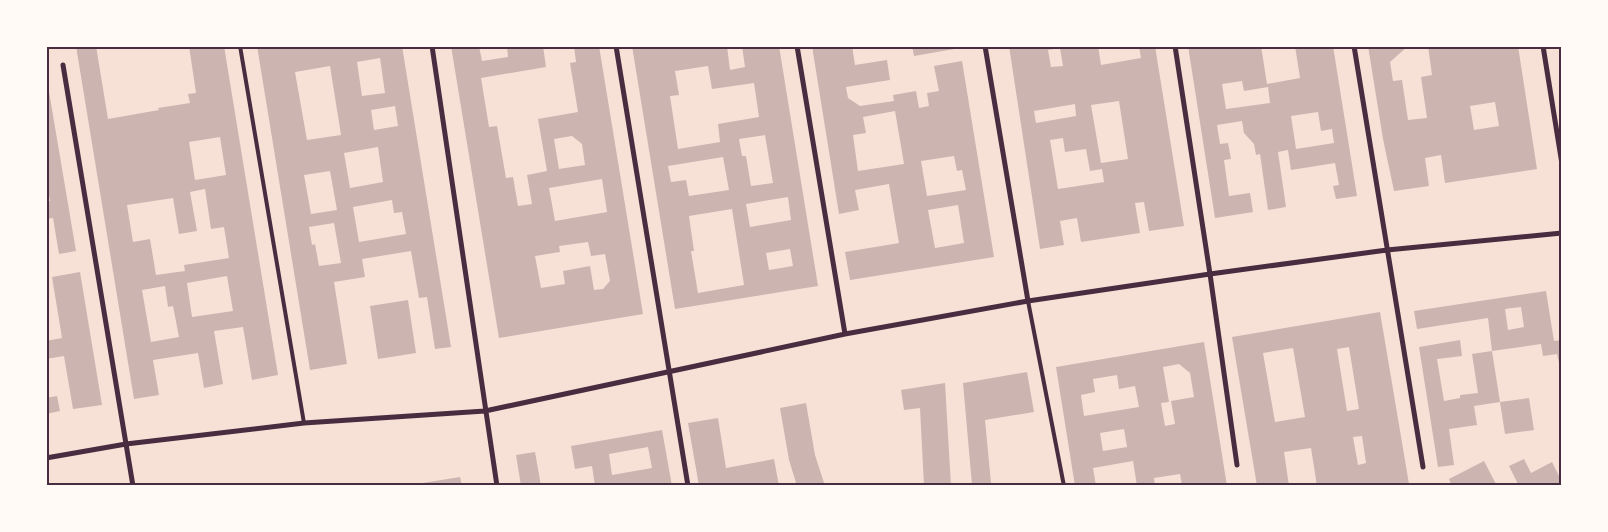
<svg xmlns="http://www.w3.org/2000/svg" width="1608" height="532" font-family="Overpass,sans-serif">
<style>
.building{fill:#ccb4b1;fill-rule:evenodd}
.lines{fill:none;stroke-linecap:round;stroke-linejoin:round}
.service{stroke:#4a2c40;stroke-width:4}
.minor{stroke:#4a2c40;stroke-width:5}
.neatline{fill:none;stroke:#4a2c40;stroke-width:2}
</style>
<rect width="100%" height="100%" fill="#f7e1d7"/>
<!-- building -->
<path class="building" d="M 76,46 L 96,46 L 108,119 L 159,110 L 158,108 L 190,103 L 188,94 L 196,93 L 189,46 L 224,46 L 278,375 L 252,380 L 243,327 L 214,331 L 223,384 L 204,388 L 198,353 L 153,360 L 159,395 L 134,399 ZM 220,137 L 226,175 L 195,180 L 189,142 ZM 205,189 L 211,229 L 224,227 L 229,258 L 184,265 L 185,271 L 156,275 L 150,239 L 133,242 L 127,205 L 173,198 L 179,234 L 197,231 L 190,192 ZM 227,276 L 233,311 L 192,317 L 187,283 ZM 165,286 L 168,307 L 173,306 L 179,337 L 151,342 L 142,290 Z
M 257,46 L 402,46 L 451,347 L 435,349 L 427,297 L 419,298 L 411,251 L 362,259 L 365,277 L 334,282 L 347,364 L 310,370 ZM 380,58 L 385,93 L 362,96 L 357,62 ZM 330,66 L 341,135 L 307,140 L 295,72 ZM 395,106 L 398,126 L 374,130 L 371,110 ZM 378,147 L 383,182 L 350,188 L 344,153 ZM 330,171 L 337,210 L 311,214 L 304,175 ZM 392,200 L 394,213 L 402,212 L 406,234 L 359,242 L 353,207 ZM 334,223 L 341,263 L 319,266 L 315,244 L 312,245 L 309,227 Z
M 451,46 L 479,46 L 482,61 L 508,57 L 507,46 L 543,46 L 546,67 L 481,78 L 489,127 L 497,126 L 506,178 L 513,177 L 518,206 L 532,204 L 527,175 L 547,171 L 538,119 L 578,112 L 570,63 L 576,62 L 574,46 L 599,46 L 643,314 L 499,338 ZM 572,136 L 582,144 L 585,165 L 559,169 L 554,139 ZM 602,179 L 607,212 L 555,221 L 549,188 ZM 588,242 L 591,256 L 605,254 L 610,281 L 603,289 L 594,290 L 590,266 L 563,271 L 565,284 L 541,288 L 535,256 L 560,252 L 559,246 Z
M 632,46 L 727,46 L 730,70 L 745,67 L 742,46 L 779,46 L 818,286 L 675,309 ZM 708,66 L 712,89 L 754,83 L 759,117 L 718,124 L 720,142 L 678,149 L 670,96 L 679,95 L 675,71 ZM 765,135 L 773,183 L 751,186 L 746,156 L 742,156 L 739,139 ZM 723,157 L 729,190 L 689,196 L 686,180 L 671,182 L 668,166 ZM 788,197 L 791,220 L 750,227 L 746,204 ZM 732,209 L 744,285 L 698,293 L 691,251 L 694,251 L 689,216 ZM 790,249 L 793,266 L 769,270 L 766,253 Z
M 812,46 L 852,46 L 855,65 L 887,60 L 890,80 L 846,87 L 848,98 L 860,106 L 894,101 L 893,95 L 916,91 L 919,108 L 929,106 L 927,93 L 939,91 L 934,66 L 962,61 L 994,257 L 850,280 L 845,252 L 899,243 L 895,220 L 889,184 L 855,190 L 859,210 L 839,214 ZM 895,111 L 904,164 L 858,171 L 853,135 L 866,133 L 863,117 ZM 954,156 L 957,171 L 962,170 L 966,190 L 927,196 L 921,161 ZM 958,205 L 964,243 L 935,248 L 928,210 Z
M 912,46 L 960,46 L 960,48 L 914,56 Z
M 1009,46 L 1098,46 L 1101,65 L 1141,58 L 1139,46 L 1155,46 L 1184,226 L 1149,231 L 1144,202 L 1135,203 L 1140,233 L 1081,242 L 1077,218 L 1060,221 L 1064,245 L 1040,249 ZM 1060,48 L 1063,66 L 1051,67 L 1048,50 ZM 1119,101 L 1128,159 L 1101,163 L 1091,105 ZM 1075,104 L 1076,116 L 1036,123 L 1034,111 ZM 1063,138 L 1065,152 L 1086,149 L 1090,171 L 1102,169 L 1104,182 L 1058,189 L 1050,140 Z
M 1188,46 L 1261,46 L 1267,84 L 1300,78 L 1295,46 L 1333,46 L 1357,196 L 1336,199 L 1333,186 L 1339,185 L 1335,163 L 1291,170 L 1288,150 L 1278,152 L 1286,207 L 1268,210 L 1260,154 L 1256,155 L 1254,144 L 1244,133 L 1242,121 L 1217,125 L 1220,144 L 1228,143 L 1231,159 L 1224,160 L 1229,196 L 1250,193 L 1253,212 L 1215,218 ZM 1242,81 L 1244,91 L 1268,87 L 1270,103 L 1226,109 L 1222,84 ZM 1318,112 L 1321,131 L 1332,129 L 1334,143 L 1296,149 L 1291,116 Z
M 1368,46 L 1408,46 L 1390,62 L 1393,81 L 1402,80 L 1408,120 L 1427,118 L 1421,77 L 1432,75 L 1428,46 L 1518,46 L 1537,169 L 1445,183 L 1441,155 L 1425,158 L 1429,186 L 1394,191 L 1383,139 ZM 1495,102 L 1499,126 L 1474,130 L 1470,106 Z
M 46,74 L 76,251 L 59,254 L 53,218 L 46,219 L 46,202 L 50,201 L 46,179 Z
M 80,272 L 102,405 L 73,409 L 64,356 L 46,359 L 46,341 L 62,338 L 52,277 Z
M 1546,291 L 1554,341 L 1562,340 L 1562,376 L 1557,354 L 1543,356 L 1541,344 L 1492,351 L 1488,318 L 1417,329 L 1414,311 ZM 1521,307 L 1524,327 L 1508,330 L 1505,309 Z
M 408,300 L 416,353 L 378,359 L 370,306 Z
M 1380,312 L 1409,484 L 1398,486 L 1317,486 L 1311,448 L 1284,452 L 1289,486 L 1257,486 L 1232,337 ZM 1349,347 L 1359,409 L 1347,411 L 1337,349 ZM 1293,348 L 1305,417 L 1275,422 L 1263,353 ZM 1362,436 L 1366,463 L 1358,465 L 1353,437 Z
M 1460,340 L 1462,356 L 1437,359 L 1444,401 L 1460,398 L 1460,395 L 1478,393 L 1472,354 L 1492,351 L 1500,402 L 1474,406 L 1477,425 L 1449,429 L 1454,465 L 1438,467 L 1419,347 Z
M 1204,342 L 1227,486 L 1182,486 L 1180,474 L 1154,478 L 1155,486 L 1137,486 L 1133,461 L 1093,468 L 1096,486 L 1075,486 L 1056,367 ZM 1179,364 L 1190,373 L 1194,397 L 1171,401 L 1175,424 L 1165,426 L 1161,403 L 1169,402 L 1163,367 ZM 1117,375 L 1119,389 L 1135,386 L 1139,407 L 1084,416 L 1081,395 L 1095,392 L 1093,379 ZM 1124,429 L 1127,447 L 1103,451 L 1100,433 Z
M 1027,372 L 1034,412 L 985,420 L 991,483 L 972,485 L 963,383 Z
M 945,383 L 951,486 L 924,486 L 920,408 L 904,410 L 901,390 Z
M 57,396 L 60,411 L 46,414 L 46,398 Z
M 1529,398 L 1534,430 L 1505,434 L 1500,402 Z
M 806,403 L 815,455 L 825,486 L 797,486 L 789,460 L 780,408 Z
M 718,418 L 726,468 L 774,459 L 779,486 L 699,486 L 688,423 Z
M 662,430 L 672,486 L 595,486 L 592,466 L 575,469 L 571,446 ZM 648,447 L 652,468 L 612,475 L 609,454 Z
M 535,452 L 541,486 L 521,486 L 516,455 Z
M 1524,459 L 1531,473 L 1552,462 L 1562,482 L 1562,486 L 1519,486 L 1509,466 Z
M 1484,461 L 1497,486 L 1452,486 L 1449,479 Z
M 460,477 L 462,486 L 410,486 L 410,485 Z"/>
<g class="lines">
<!-- service -->
<path class="service" d="M 240,46 L 304,423
M 1028,301 L 1064,486"/>
<!-- minor -->
<path class="minor" d="M 432,46 L 497,486
M 616,46 L 688,486
M 797,46 L 845,334
M 985,46 L 1028,301
M 1175,46 L 1210,274 L 1237,465
M 1354,46 L 1423,467
M 1543,46 L 1562,164
M 63,65 L 133,486
M 46,458 L 126,444 L 304,423 L 485,411 L 845,334 L 1028,301 L 1210,274 L 1387,250 L 1562,233"/>
</g>
<!-- border -->
<rect width="1608" height="532" fill="none" stroke="#fffaf5" stroke-width="95"/>
<rect x="48" y="48" width="1512" height="436" class="neatline"/>
</svg>
